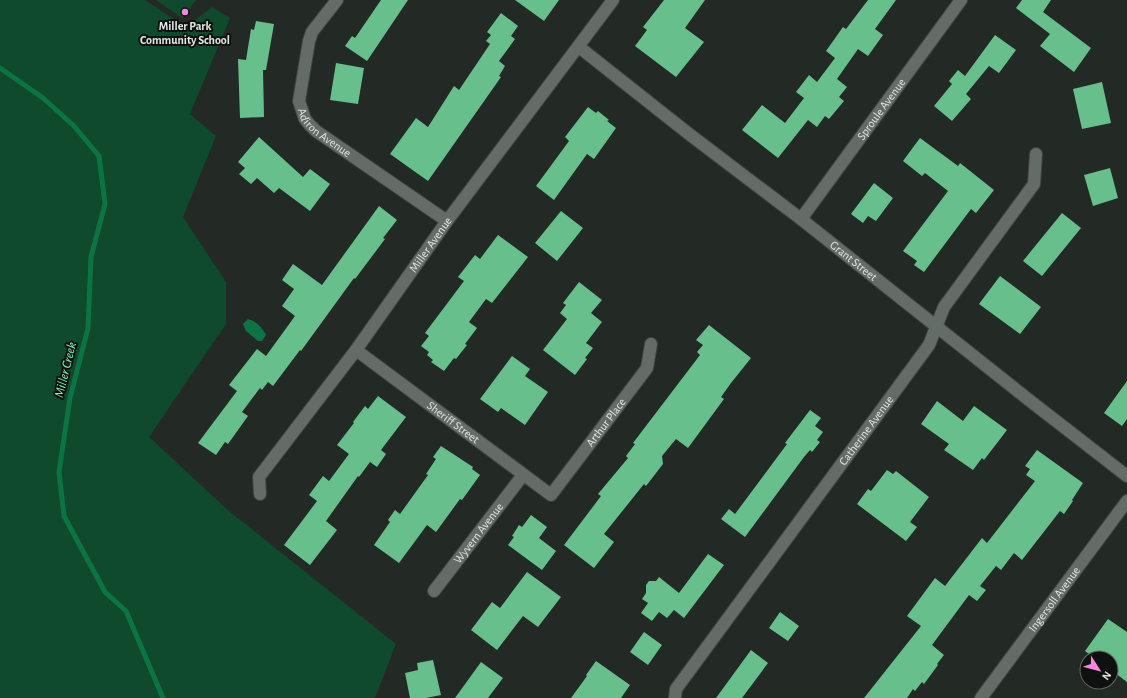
<svg xmlns="http://www.w3.org/2000/svg" width="1127" height="698" font-family="'Alegreya Sans',sans-serif">
<style>
.green{fill:#104a2c}
.water{fill:#0b7445}
.lines{fill:none;stroke-linecap:round;stroke-linejoin:round}
.stream{stroke:#0b7445;stroke-width:5}
.building{fill:#67c08b}
.street-casing{stroke:#404541;stroke-width:14}
.street{stroke:#646c67;stroke-width:12}
.poi-dot{fill:#fd86e2;stroke:#0e110f;stroke-width:1.5}
.labels{text-anchor:middle;dominant-baseline:central;stroke-width:4;stroke-linejoin:round;paint-order:stroke}
.poi-label{font-size:12px;font-weight:bold;fill:#e3e7e4;stroke:#0e110f}
.street-label{font-size:12px;fill:#e3e7e4;stroke:#0e110f}
.water-label{font-size:13px;font-style:italic;fill:#84fab5;stroke:#0e110f}
</style>
<rect width="100%" height="100%" fill="#232925"/>
<!-- green -->
<path class="green" d="M 0,0 L 145,0 L 186,27 L 212,7 L 230,18 L 190,114 L 216,136 L 183,217 L 226,282 L 226,324 L 149,437 L 229,511 L 396,644 L 375,698 L 0,698 Z
M 156,0 L 196,0 L 182,18 Z"/>
<!-- water -->
<path class="water" d="M 248,319 C 256,321 262,327 266,335 L 262,341 L 258,341 L 246,331 L 243,324 Z"/>
<g class="lines">
<!-- stream -->
<path class="stream" d="M 0,68 L 43,98 L 74,126 L 99,156 L 105,204 L 91,257 L 88,328 L 70,398 L 59,472 L 64,516 L 105,592 L 126,611 L 163,698"/>
</g>
<!-- building -->
<path class="building" d="M 381,0 L 408,0 L 367,61 L 345,46 L 352,36 L 355,38 Z
M 515,0 L 559,0 L 544,21 Z
M 664,0 L 705,0 L 685,28 L 704,42 L 676,77 L 635,46 L 647,30 L 643,27 Z
M 868,0 L 896,0 L 875,29 L 883,35 L 868,56 L 858,49 L 837,79 L 847,87 L 839,97 L 844,101 L 829,119 L 825,116 L 817,127 L 808,120 L 778,158 L 742,130 L 762,105 L 785,123 L 804,98 L 796,92 L 809,75 L 817,82 L 835,58 L 826,51 L 843,27 L 846,29 Z
M 1022,0 L 1051,0 L 1043,12 L 1091,48 L 1074,72 L 1040,46 L 1050,34 L 1016,8 Z
M 501,13 L 518,26 L 511,36 L 515,39 L 499,61 L 505,66 L 499,76 L 501,77 L 428,181 L 390,154 L 416,118 L 428,127 L 454,86 L 459,90 L 490,44 L 486,41 L 491,35 L 487,32 Z
M 256,21 L 274,24 L 266,70 L 263,70 L 264,117 L 240,118 L 238,59 L 246,60 L 251,29 L 254,30 Z
M 995,35 L 1016,50 L 999,73 L 989,66 L 966,94 L 971,99 L 952,121 L 934,106 L 952,84 L 949,81 L 958,70 L 965,76 Z
M 336,63 L 364,68 L 358,104 L 330,100 Z
M 1102,82 L 1111,123 L 1082,129 L 1073,89 Z
M 588,107 L 596,113 L 598,111 L 609,120 L 607,121 L 616,128 L 594,159 L 587,154 L 554,200 L 536,186 L 569,141 L 565,137 Z
M 259,137 L 303,177 L 310,169 L 330,184 L 310,211 L 279,188 L 274,193 L 257,178 L 251,184 L 239,174 L 245,168 L 238,162 Z
M 920,138 L 958,166 L 960,163 L 994,190 L 976,213 L 971,209 L 924,272 L 914,265 L 917,261 L 903,251 L 948,191 L 925,173 L 922,176 L 903,161 Z
M 1110,168 L 1118,198 L 1093,206 L 1084,175 Z
M 874,183 L 893,198 L 876,221 L 868,216 L 863,223 L 851,214 Z
M 379,206 L 397,220 L 383,238 L 385,239 L 355,279 L 354,278 L 301,351 L 300,350 L 273,386 L 268,382 L 262,390 L 260,388 L 242,412 L 248,416 L 228,444 L 225,442 L 216,455 L 198,443 L 237,391 L 229,385 L 257,349 L 266,356 L 295,316 L 282,306 L 294,289 L 282,280 L 293,264 L 322,285 Z
M 561,211 L 583,228 L 557,261 L 535,243 Z
M 1062,213 L 1081,228 L 1042,276 L 1023,261 Z
M 498,235 L 528,257 L 492,303 L 486,299 L 469,322 L 477,328 L 465,344 L 467,345 L 456,359 L 454,358 L 444,371 L 431,362 L 433,360 L 427,355 L 429,352 L 421,346 L 429,336 L 425,333 L 464,281 L 458,277 L 475,255 L 480,259 Z
M 1000,276 L 1041,307 L 1020,334 L 979,304 Z
M 579,282 L 602,300 L 591,313 L 602,322 L 586,343 L 593,348 L 585,358 L 587,359 L 575,375 L 543,350 L 567,319 L 560,313 L 566,305 L 563,303 Z
M 709,325 L 751,358 L 731,383 L 721,397 L 724,399 L 688,448 L 676,439 L 662,456 L 663,464 L 646,486 L 644,484 L 604,534 L 614,542 L 594,568 L 564,545 L 601,496 L 598,494 L 628,458 L 626,456 L 635,444 L 633,443 L 700,355 L 697,352 L 703,345 L 696,340 Z
M 512,356 L 530,369 L 525,376 L 548,392 L 525,425 L 501,408 L 498,412 L 480,399 Z
M 1127,381 L 1127,419 L 1122,426 L 1104,413 Z
M 378,396 L 406,417 L 381,450 L 386,454 L 377,467 L 370,462 L 359,477 L 358,476 L 326,521 L 337,530 L 310,565 L 284,545 L 317,501 L 309,495 L 323,476 L 329,481 L 349,454 L 337,445 L 354,423 L 353,422 L 365,406 L 368,409 Z
M 937,401 L 963,421 L 974,406 L 1007,430 L 984,460 L 982,458 L 973,470 L 944,450 L 949,444 L 921,424 Z
M 810,410 L 821,418 L 815,426 L 823,432 L 817,440 L 820,442 L 812,452 L 810,450 L 804,457 L 745,537 L 721,519 L 729,509 L 735,514 L 787,444 L 785,443 Z
M 441,446 L 473,467 L 472,469 L 480,475 L 462,500 L 460,499 L 436,532 L 427,525 L 399,563 L 374,545 L 390,522 L 388,520 L 395,510 L 400,514 L 428,475 L 426,474 L 436,459 L 433,457 Z
M 1037,450 L 1083,483 L 1072,500 L 1073,501 L 1064,514 L 1060,511 L 1022,560 L 1014,553 L 1001,570 L 996,566 L 980,586 L 986,590 L 977,601 L 969,595 L 932,645 L 944,655 L 937,664 L 938,665 L 924,684 L 922,682 L 915,691 L 913,689 L 907,698 L 864,698 L 921,626 L 907,616 L 935,578 L 945,586 L 982,538 L 987,543 L 1035,481 L 1026,475 L 1030,469 L 1025,466 Z
M 887,470 L 893,474 L 896,471 L 929,497 L 910,522 L 917,527 L 906,541 L 857,504 L 868,489 L 871,491 Z
M 531,515 L 547,527 L 539,538 L 556,551 L 542,570 L 508,545 L 514,537 L 512,536 L 519,525 L 522,527 Z
M 708,554 L 724,565 L 684,618 L 674,610 L 667,618 L 659,612 L 652,621 L 641,613 L 648,603 L 642,599 L 646,593 L 646,585 L 649,581 L 656,581 L 659,577 L 679,593 Z
M 527,572 L 561,597 L 538,627 L 523,616 L 497,650 L 471,630 L 492,602 L 500,608 Z
M 780,612 L 799,626 L 788,641 L 769,628 Z
M 1108,619 L 1127,632 L 1127,682 L 1111,670 L 1111,658 L 1094,658 L 1085,651 Z
M 644,632 L 662,645 L 648,665 L 630,652 Z
M 751,650 L 768,663 L 742,698 L 716,698 Z
M 433,660 L 441,695 L 426,698 L 410,698 L 405,673 L 418,670 L 417,663 Z
M 596,661 L 630,685 L 621,698 L 571,698 L 587,676 L 586,675 Z
M 481,662 L 503,678 L 488,698 L 455,698 Z"/>
<g class="lines">
<!-- street casing -->
<g class="street-casing">
<g id="street">
<path id="s1" d="M 337,0 L 312,32 L 309,41 L 299,101 L 305,119 L 309,124 L 316,131 L 447,221"/>
<path id="s2" d="M 579,47 L 689,134 L 801,219 L 1029,400 L 1127,476"/>
<path id="s3" d="M 801,219 L 961,0"/>
<path id="s4" d="M 356,350 L 551,495 L 647,368 L 651,344"/>
<path id="s5" d="M 260,494 L 259,477 L 356,350 L 447,221 L 613,0"/>
<path id="s6" d="M 434,591 L 523,475"/>
<path id="s7" d="M 675,698 L 676,689 L 929,345 L 944,307 L 1034,184 L 1036,154"/>
<path id="s8" d="M 981,698 L 1127,501"/>
</g>
</g>
<!-- street -->
<use href="#street" class="street"/>
</g>
<!-- markers -->
<circle class="poi-dot" cx="185" cy="12" r="4"/>
<g class="labels">
<!-- poi labels -->
<g class="poi-label">
<text x="185" y="26">Miller Park<tspan x="185" dy="14">Community School</tspan></text>
</g>
<!-- street labels -->
<g class="street-label">
<text stroke="none"><textPath href="#s3" startOffset="136">Sproule Avenue</textPath></text>
<text stroke="none"><textPath href="#s1" startOffset="153">Adiron Avenue</textPath></text>
<text stroke="none"><textPath href="#s5" startOffset="306">Miller Avenue</textPath></text>
<text stroke="none"><textPath href="#s2" startOffset="348">Grant Street</textPath></text>
<text stroke="none"><textPath href="#s4" startOffset="334">Arthur Place</textPath></text>
<text stroke="none"><textPath href="#s4" startOffset="121">Sheriff Street</textPath></text>
<text stroke="none"><textPath href="#s7" startOffset="330">Catherine Avenue</textPath></text>
<text stroke="none"><textPath href="#s6" startOffset="73">Wyvern Avenue</textPath></text>
<text stroke="none"><textPath href="#s8" startOffset="123">Ingersoll Avenue</textPath></text>
</g>
<!-- water labels -->
<g class="water-label">
<text transform="translate(66 370) rotate(-76)">Miller Creek</text>
</g>
</g>
<!-- north arrow -->
<g transform="translate(1099 670) rotate(126)"><circle r="19" fill="#0e110f" stroke="#636764"/>
<path d="M0-3L7 15L0 10L-7 15Z" fill="#fd86e2"/>
<text y="-6" font-size="11" font-weight="bold" text-anchor="middle" fill="#e3e7e4">N</text>
</g>
</svg>
